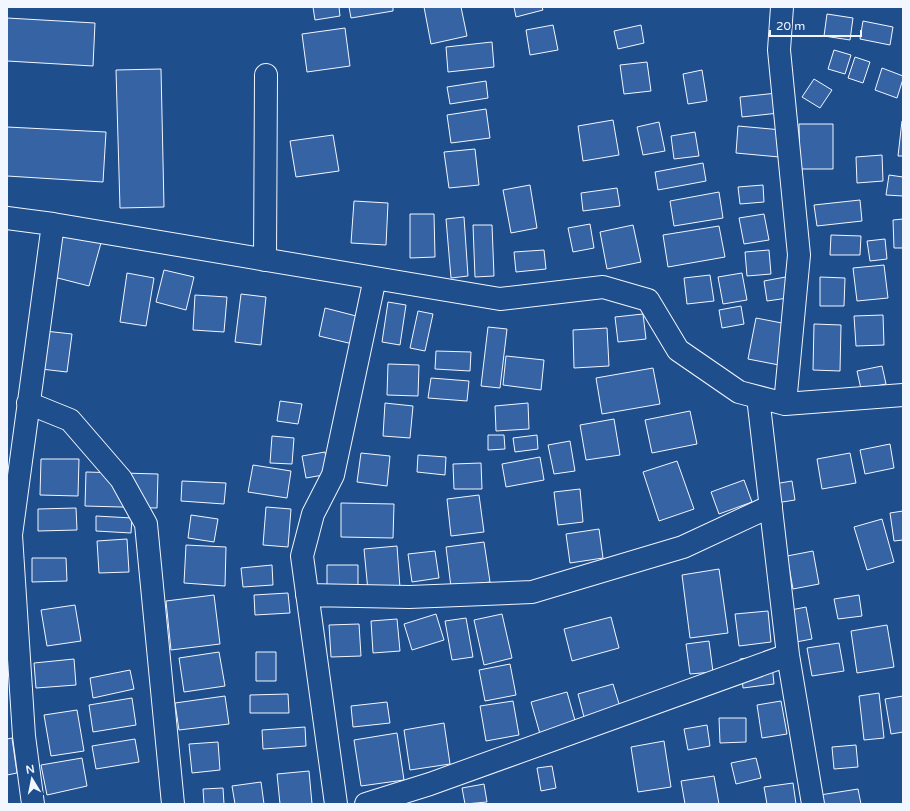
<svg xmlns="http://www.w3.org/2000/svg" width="910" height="811" font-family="'Varela Round',sans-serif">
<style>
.building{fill:#3563a3;stroke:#f2f6ff}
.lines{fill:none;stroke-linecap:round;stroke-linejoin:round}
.minor-casing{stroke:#f2f6ff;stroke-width:24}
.minor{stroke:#1f4e8c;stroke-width:22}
</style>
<rect width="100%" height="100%" fill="#1f4e8c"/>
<!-- building -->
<path class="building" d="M 313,7 L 339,7 L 340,16 L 315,20 Z
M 349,7 L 393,7 L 393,11 L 351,18 Z
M 424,7 L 461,7 L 467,36 L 431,44 Z
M 514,7 L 542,7 L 543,10 L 516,17 Z
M 827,14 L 853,18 L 850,40 L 824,36 Z
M 7,18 L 95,23 L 93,66 L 7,61 Z
M 863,21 L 893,27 L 890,45 L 860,39 Z
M 553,25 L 558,50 L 530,55 L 526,30 Z
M 641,25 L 644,43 L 618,49 L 614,31 Z
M 345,28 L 350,66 L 307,72 L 302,34 Z
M 492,42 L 494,67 L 448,72 L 446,47 Z
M 834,50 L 851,55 L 845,74 L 828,69 Z
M 855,57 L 870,62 L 863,83 L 848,78 Z
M 647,62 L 651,91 L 624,94 L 620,65 Z
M 882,68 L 903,76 L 903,79 L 897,98 L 875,90 Z
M 161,69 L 164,207 L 120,208 L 116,70 Z
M 702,70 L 707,101 L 688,104 L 683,74 Z
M 814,79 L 832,90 L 820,108 L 802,97 Z
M 486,81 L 488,98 L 450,104 L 447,87 Z
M 777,93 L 779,113 L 742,117 L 740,97 Z
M 486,109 L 490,138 L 451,143 L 447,115 Z
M 613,120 L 619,155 L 583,161 L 578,126 Z
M 902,121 L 903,121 L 903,156 L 898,156 Z
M 659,122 L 665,151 L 643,155 L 637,127 Z
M 799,124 L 833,124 L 833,169 L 800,169 Z
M 738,126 L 782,130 L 779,157 L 736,153 Z
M 7,127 L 106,132 L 103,182 L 7,176 Z
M 695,132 L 699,156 L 674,159 L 671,136 Z
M 333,135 L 339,171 L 296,177 L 290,141 Z
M 475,149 L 479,185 L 449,188 L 444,152 Z
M 882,155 L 883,181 L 857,183 L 856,157 Z
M 703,163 L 706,181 L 658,190 L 655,172 Z
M 889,175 L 903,177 L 903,196 L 886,195 Z
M 530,185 L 537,228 L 511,233 L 503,190 Z
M 763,185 L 764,202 L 740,204 L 738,187 Z
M 617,188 L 620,206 L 583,211 L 581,193 Z
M 719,192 L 723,218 L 674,226 L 670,201 Z
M 860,200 L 862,221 L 817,226 L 814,205 Z
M 354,201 L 388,203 L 386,245 L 351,243 Z
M 410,214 L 434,214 L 435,257 L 410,258 Z
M 764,214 L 769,240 L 744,244 L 739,218 Z
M 464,217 L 468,276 L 451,278 L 446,219 Z
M 903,219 L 903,248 L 894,248 L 893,220 Z
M 590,224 L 594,248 L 573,252 L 568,228 Z
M 473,225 L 492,225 L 494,276 L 475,277 Z
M 633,225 L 641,262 L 607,269 L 600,232 Z
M 719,226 L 725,257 L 668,267 L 663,235 Z
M 62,232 L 101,243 L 89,286 L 50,276 Z
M 831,235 L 861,236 L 860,255 L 830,255 Z
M 885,239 L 887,259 L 870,261 L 867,241 Z
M 544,250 L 546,269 L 516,272 L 514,252 Z
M 769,250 L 771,274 L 747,276 L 745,252 Z
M 884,265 L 888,298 L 857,301 L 853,268 Z
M 164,270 L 194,277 L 186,310 L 156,302 Z
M 127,273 L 154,278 L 146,326 L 120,322 Z
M 742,273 L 747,300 L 723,304 L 718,277 Z
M 710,275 L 714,301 L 687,304 L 684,278 Z
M 791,276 L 795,297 L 767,301 L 764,281 Z
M 820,277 L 845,278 L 844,306 L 820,306 Z
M 241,294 L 266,297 L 261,345 L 235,342 Z
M 195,295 L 227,297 L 224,332 L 193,330 Z
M 388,302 L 406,305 L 400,345 L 382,342 Z
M 741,306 L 744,324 L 722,328 L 719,310 Z
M 325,308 L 364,318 L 357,345 L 319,336 Z
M 418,311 L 433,314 L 425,351 L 410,348 Z
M 643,314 L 646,339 L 618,342 L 615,317 Z
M 883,315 L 884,345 L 856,346 L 854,316 Z
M 756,318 L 787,324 L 779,365 L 748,359 Z
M 814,324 L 841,325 L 840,371 L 813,370 Z
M 488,327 L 507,329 L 500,388 L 481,386 Z
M 607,328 L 609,366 L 574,368 L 573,330 Z
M 45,331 L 72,334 L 67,372 L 41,369 Z
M 436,351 L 471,352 L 470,371 L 435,369 Z
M 506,356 L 544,360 L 541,390 L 503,385 Z
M 388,364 L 419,365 L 418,396 L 387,395 Z
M 882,366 L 886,384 L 861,389 L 857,371 Z
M 653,368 L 660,404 L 602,414 L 596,378 Z
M 431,378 L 469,381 L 467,401 L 428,398 Z
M 280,401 L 302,404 L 298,424 L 277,421 Z
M 385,403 L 413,406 L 410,438 L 383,436 Z
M 528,403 L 529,429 L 496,431 L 495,406 Z
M 690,411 L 697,444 L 652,453 L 645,420 Z
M 614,419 L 620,455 L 586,460 L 580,425 Z
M 488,435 L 504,435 L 505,449 L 488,450 Z
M 537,435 L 538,449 L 515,452 L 513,438 Z
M 272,436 L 294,438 L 292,464 L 270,463 Z
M 570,441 L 575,471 L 554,474 L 548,445 Z
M 890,444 L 894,468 L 865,474 L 860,450 Z
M 325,452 L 329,474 L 306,478 L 302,456 Z
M 361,453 L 390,456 L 387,486 L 357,482 Z
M 850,453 L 856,483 L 822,489 L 817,459 Z
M 418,455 L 446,457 L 445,475 L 417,472 Z
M 540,457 L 544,480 L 506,487 L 502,464 Z
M 41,459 L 79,459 L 78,496 L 40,495 Z
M 677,461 L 694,509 L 659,521 L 643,472 Z
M 481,463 L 482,489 L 454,489 L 453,464 Z
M 253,465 L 291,471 L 287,498 L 248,492 Z
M 86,472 L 158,474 L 157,508 L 85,506 Z
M 744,480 L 752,502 L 719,514 L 711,492 Z
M 182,481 L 226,483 L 224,504 L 181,501 Z
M 792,481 L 795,500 L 776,503 L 774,484 Z
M 580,489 L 583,522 L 558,525 L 554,492 Z
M 479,495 L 484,532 L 451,536 L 447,499 Z
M 341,503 L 394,504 L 393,538 L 341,537 Z
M 266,507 L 291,509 L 288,547 L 263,545 Z
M 76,508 L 77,530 L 38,531 L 38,509 Z
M 903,511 L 903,540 L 894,541 L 890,513 Z
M 191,515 L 218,519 L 214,542 L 188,538 Z
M 96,516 L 132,518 L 131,533 L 96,531 Z
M 882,519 L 894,562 L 867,570 L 854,527 Z
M 599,529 L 603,558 L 570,563 L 566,534 Z
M 127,539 L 129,572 L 99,573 L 97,541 Z
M 484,542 L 490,582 L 451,587 L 446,547 Z
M 186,545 L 226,547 L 225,586 L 184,583 Z
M 397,546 L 400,588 L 368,591 L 364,549 Z
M 435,551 L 439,578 L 412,582 L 408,554 Z
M 813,551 L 819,584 L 793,589 L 787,556 Z
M 32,558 L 66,558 L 67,581 L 32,582 Z
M 272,565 L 273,585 L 243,587 L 241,568 Z
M 327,565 L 358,565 L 358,587 L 327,587 Z
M 719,569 L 728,633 L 690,638 L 682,575 Z
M 288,593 L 290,613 L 255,615 L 254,595 Z
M 214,595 L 220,644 L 171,650 L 166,601 Z
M 859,595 L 862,616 L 838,619 L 834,599 Z
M 75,605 L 81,641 L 47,646 L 41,610 Z
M 806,607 L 812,639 L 796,642 L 791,610 Z
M 768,611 L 771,642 L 739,646 L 735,614 Z
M 436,614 L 444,640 L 412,650 L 404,624 Z
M 502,614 L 512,658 L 484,665 L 474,620 Z
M 611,617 L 619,648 L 572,661 L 564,629 Z
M 466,618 L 473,657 L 452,660 L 445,621 Z
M 397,619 L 400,651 L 373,653 L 371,621 Z
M 359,624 L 361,656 L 331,657 L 329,625 Z
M 887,625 L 894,667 L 857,673 L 851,631 Z
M 709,641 L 713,672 L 690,674 L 686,644 Z
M 839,643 L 844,671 L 812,676 L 807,648 Z
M 219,652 L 225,686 L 184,692 L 179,658 Z
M 256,652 L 276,652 L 276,681 L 256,681 Z
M 771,655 L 774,684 L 743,688 L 740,659 Z
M 74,659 L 76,685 L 36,688 L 34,663 Z
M 510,664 L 516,695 L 485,701 L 479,670 Z
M 130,670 L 134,689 L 93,698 L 90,678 Z
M 613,684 L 620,707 L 584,717 L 578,694 Z
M 567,692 L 576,724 L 540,734 L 531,702 Z
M 879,693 L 884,738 L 864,740 L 859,696 Z
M 288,694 L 289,713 L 250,713 L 250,695 Z
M 225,696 L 229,724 L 179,730 L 175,703 Z
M 903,696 L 903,732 L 891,734 L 885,699 Z
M 132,698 L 136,725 L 93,732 L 89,705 Z
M 513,701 L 519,735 L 486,741 L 480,706 Z
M 781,701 L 787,734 L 762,738 L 757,705 Z
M 387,702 L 390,723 L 353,727 L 351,706 Z
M 77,710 L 84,751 L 51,756 L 44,715 Z
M 719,718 L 746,718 L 746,742 L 720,743 Z
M 444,723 L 450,764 L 410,770 L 404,730 Z
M 707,725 L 710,746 L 688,750 L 684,729 Z
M 305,727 L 306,746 L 263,749 L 262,730 Z
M 397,733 L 404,780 L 361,786 L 354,740 Z
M 12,738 L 17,773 L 7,775 L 7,739 Z
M 135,739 L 139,762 L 96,769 L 92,746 Z
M 664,741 L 671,787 L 638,792 L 631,747 Z
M 218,742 L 220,770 L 192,773 L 189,744 Z
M 856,745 L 858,767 L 834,769 L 832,747 Z
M 82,758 L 87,786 L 47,795 L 41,765 Z
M 756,758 L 761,778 L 736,784 L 731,763 Z
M 552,766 L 556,788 L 541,791 L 537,768 Z
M 309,771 L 312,804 L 280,804 L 277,774 Z
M 714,776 L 719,804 L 685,804 L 681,781 Z
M 261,782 L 264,804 L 235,804 L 232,786 Z
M 793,783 L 796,804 L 767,804 L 764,787 Z
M 484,784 L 487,802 L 465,804 L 462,788 Z
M 223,788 L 224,804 L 204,804 L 203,789 Z
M 858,789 L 861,804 L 821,804 L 820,795 Z"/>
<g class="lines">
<!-- minor casing -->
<g class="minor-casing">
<path id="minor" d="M 782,7 L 779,50 L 799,255 L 785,404
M 7,218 L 53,224 L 500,299 L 603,287 L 648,300 L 678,350 L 739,392 L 785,404 L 903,395
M 265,260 L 266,75
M 758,397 L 788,655 L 813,804
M 28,403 L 70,420 L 121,479 L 146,524 L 173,804
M 307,595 L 409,597 L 532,592 L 683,547 L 771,506
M 33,804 L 24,736 L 11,535 L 53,224
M 336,804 L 302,556 L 313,514 L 333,475 L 375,278
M 366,804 L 430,784 L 788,655"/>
</g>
<!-- minor -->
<use href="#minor" class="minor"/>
</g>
<!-- border -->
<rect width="910" height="811" fill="none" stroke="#f2f6ff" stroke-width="16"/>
<!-- north arrow -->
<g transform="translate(32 779) rotate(350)" stroke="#1f4e8c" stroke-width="3" paint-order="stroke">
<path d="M0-3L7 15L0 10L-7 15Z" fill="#f2f6ff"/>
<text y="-6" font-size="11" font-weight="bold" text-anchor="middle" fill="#f2f6ff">N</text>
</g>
<!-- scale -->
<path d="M770 30v6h91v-6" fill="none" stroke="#f2f6ff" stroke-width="2"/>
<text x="776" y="30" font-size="12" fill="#f2f6ff" stroke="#1f4e8c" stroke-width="3" paint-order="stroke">20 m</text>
</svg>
